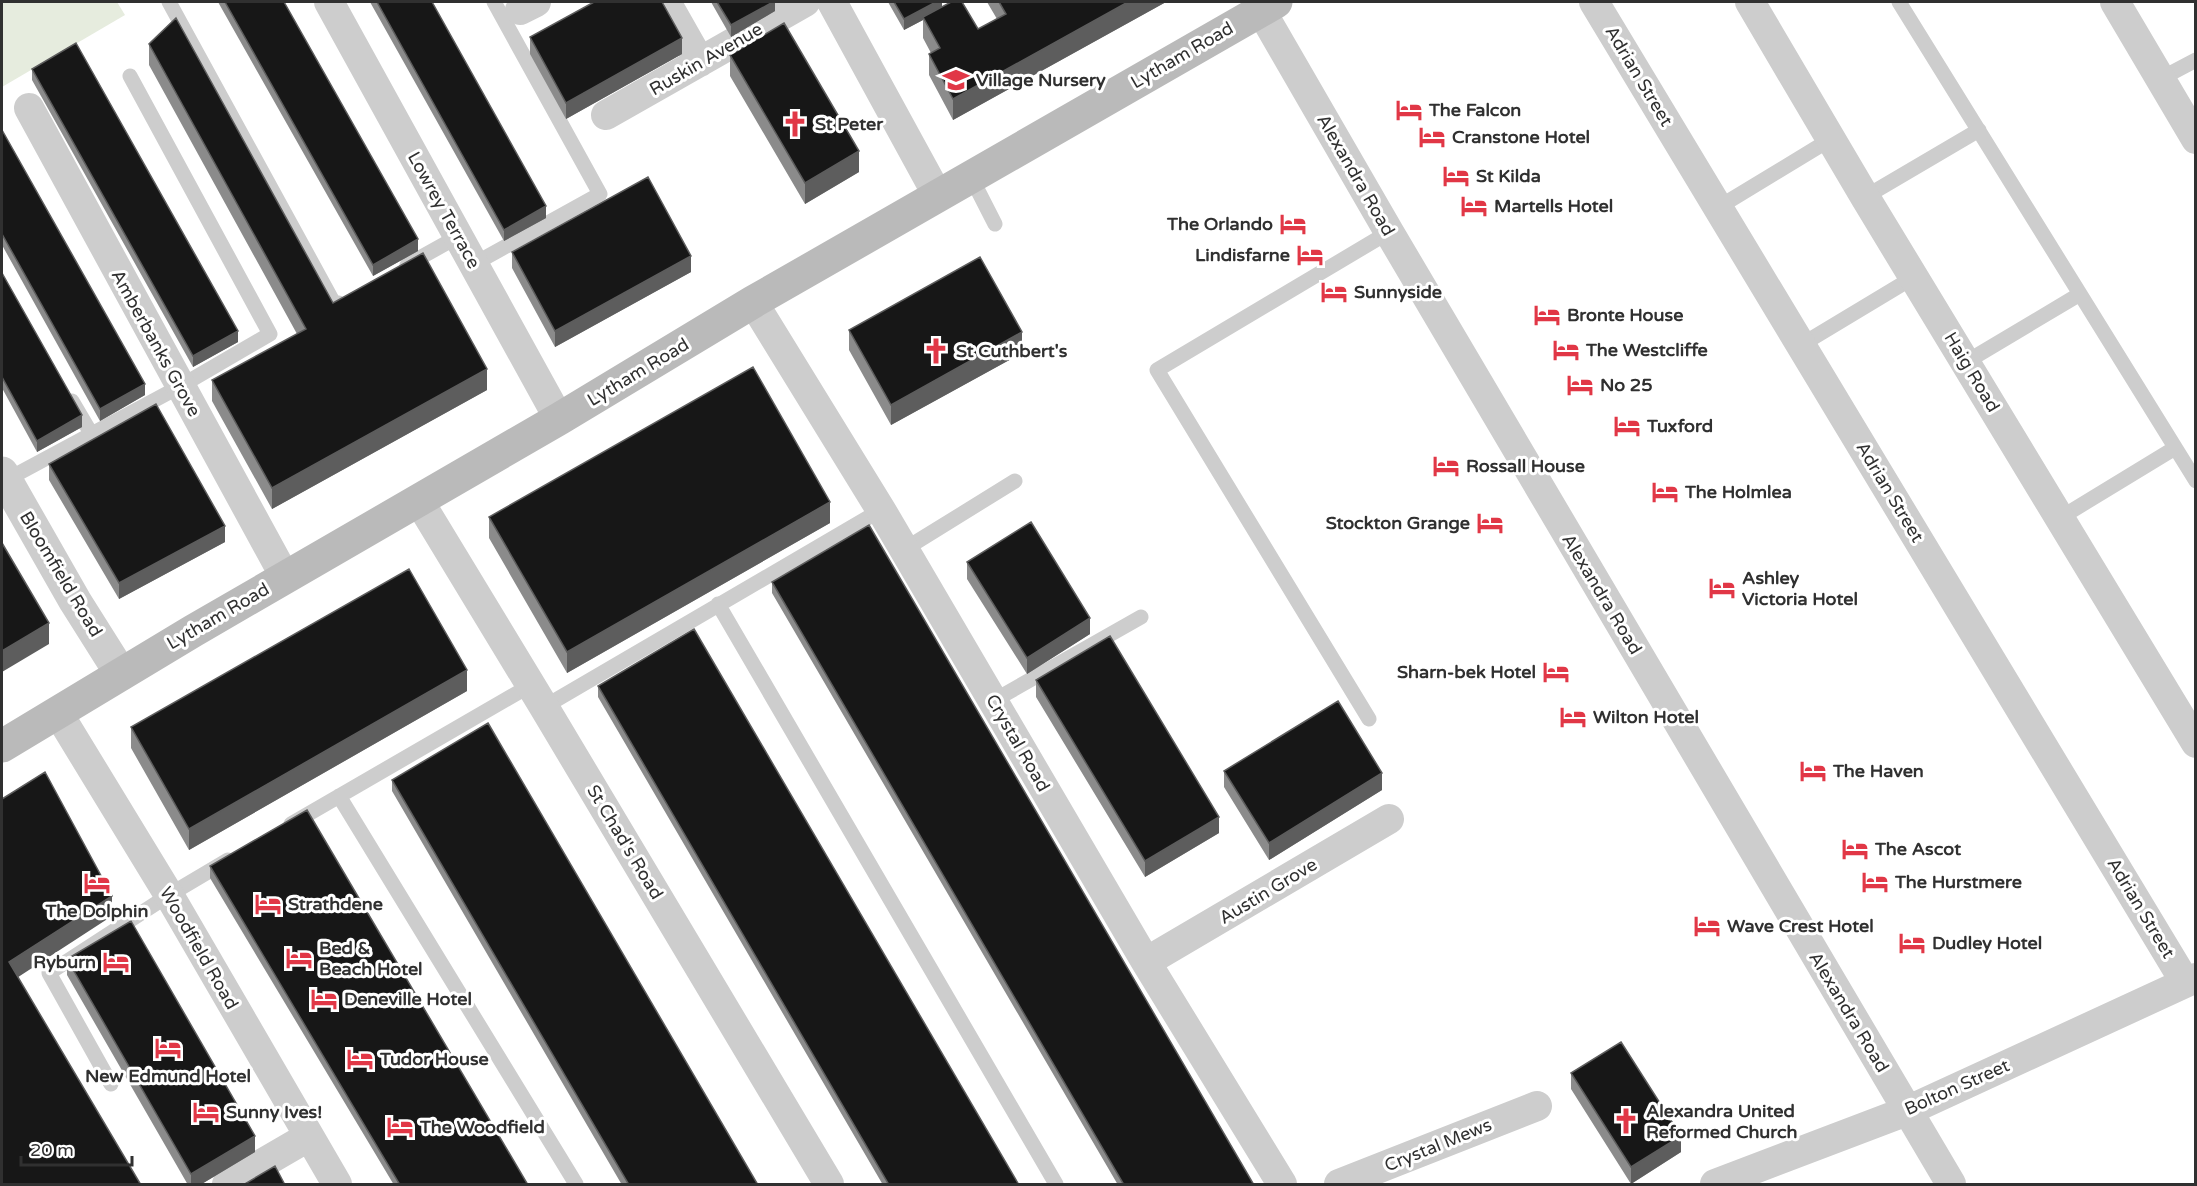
<svg xmlns="http://www.w3.org/2000/svg" width="2197" height="1186" font-family="'Varela Round',sans-serif">
<style>
.green{fill:#e6ecde}
.lines{fill:none;stroke-linecap:round;stroke-linejoin:round}
.service{stroke:#cdcdcd;stroke-width:15}
.minor{stroke:#cdcdcd;stroke-width:30}
.tertiary{stroke:#cdcdcd;stroke-width:33}
.secondary{stroke:#bababa;stroke-width:33}
.wall{fill:#8b8b8b}
.shaded-wall{fill:#5d5d5d}
.building{fill:#171717;stroke:#5d5d5d;stroke-width:1.5}
.labels{text-anchor:middle;dominant-baseline:central;stroke-width:6;stroke-linejoin:round;paint-order:stroke}
.street-label{font-size:18px;fill:#303030;stroke:#fff}
.poi-label{font-size:18px;font-weight:bold;fill:#303030;stroke:#fff;text-anchor:start}
</style>
<rect width="100%" height="100%" fill="#fff"/>
<!-- green -->
<path class="green" d="M 2,2 L 117,2 L 125,15 L 2,87 Z"/>
<g class="lines">
<!-- service -->
<path class="service" d="M 169,2 L 335,305 L 339,303
M 1899,2 L 2196,481
M 2160,79 L 2196,60
M 971,177 L 995,224
M 1865,197 L 1979,130
M 1719,207 L 1831,139
M 474,264 L 600,194 L 494,2
M 407,265 L 459,236
M 1801,345 L 1914,277
M 1966,362 L 2080,294
M 72,401 L 92,435
M 6,480 L 179,387 L 270,334 L 130,76
M 2060,518 L 2175,448
M 905,549 L 1015,481
M 718,604 L 1056,1184
M 993,701 L 1141,617
M 544,707 L 881,510
M 1369,719 L 1157,370 L 1389,232
M 339,796 L 576,1184
M 291,824 L 531,685
M 111,1084 L 49,973 L 169,895 L 228,860"/>
<!-- minor -->
<path class="minor" d="M 329,2 L 559,419
M 666,2 L 700,62
M 832,2 L 938,196
M 1256,2 L 1389,232 L 1951,1184
M 1594,2 L 2185,982
M 1750,2 L 1865,197 L 2196,743
M 2115,2 L 2196,139
M 520,10 L 536,2
M 29,108 L 285,577
M 606,115 L 805,2
M 753,302 L 881,510 L 1146,962 L 1282,1184
M 419,501 L 544,707 L 829,1184
M 58,713 L 169,895 L 337,1184
M 1146,962 L 1389,819
M 227,1184 L 308,1137
M 1339,1184 L 1537,1106
M 1715,1184 L 1907,1111 L 2196,978"/>
<!-- tertiary -->
<path class="tertiary" d="M 2,473 L 75,601 L 121,674"/>
<!-- secondary -->
<path class="secondary" d="M 2,746 L 193,631 L 559,419 L 753,302 L 1276,2"/>
</g>
<!-- wall -->
<path class="wall" d="M 218,2 L 284,2 L 418,251 L 373,276 Z
M 370,2 L 432,2 L 546,218 L 504,241 Z
M 711,2 L 775,2 L 775,11 L 731,37 Z
M 888,2 L 942,2 L 942,6 L 978,29 L 997,19 L 987,2 L 1166,2 L 953,120 L 929,75 L 929,54 L 931,53 L 923,38 L 923,20 L 904,30 Z
M 530,37 L 682,54 L 566,119 L 530,54 Z
M 149,44 L 333,303 L 487,390 L 272,509 L 212,401 L 212,380 L 297,334 L 149,65 Z
M 730,55 L 859,172 L 805,204 L 730,76 Z
M 32,69 L 238,342 L 193,367 L 32,80 Z
M 2,130 L 145,395 L 100,421 L 2,245 Z
M 512,252 L 691,272 L 555,347 L 512,268 Z
M 2,273 L 82,427 L 37,452 L 2,388 Z
M 849,330 L 1022,353 L 891,425 L 849,350 Z
M 49,464 L 225,542 L 119,599 L 49,480 Z
M 489,517 L 830,523 L 567,673 L 489,538 Z
M 967,562 L 1090,634 L 1027,674 L 967,579 Z
M 772,582 L 1254,1185 L 1118,1185 L 772,593 Z
M 1036,680 L 1219,833 L 1145,877 L 1036,697 Z
M 598,686 L 1019,1185 L 883,1185 L 598,697 Z
M 467,691 L 189,850 L 131,748 L 131,727 Z
M 1224,771 L 1382,790 L 1269,860 L 1224,787 Z
M 392,780 L 758,1185 L 622,1185 L 392,791 Z
M 210,866 L 528,1185 L 394,1185 L 210,878 Z
M 67,959 L 255,1152 L 200,1185 L 188,1185 L 67,975 Z
M 1571,1073 L 1681,1152 L 1631,1184 L 1571,1089 Z"/>
<!-- shaded-wall -->
<path class="shaded-wall" d="M 773,2 L 775,2 L 775,11 L 731,37 L 731,25 Z
M 936,2 L 942,2 L 942,10 L 923,17 L 923,20 L 904,30 L 904,19 Z
M 1128,2 L 1166,2 L 953,120 L 953,99 Z
M 682,38 L 682,54 L 566,119 L 566,103 Z
M 859,151 L 859,172 L 805,204 L 805,183 Z
M 546,206 L 546,218 L 504,241 L 504,230 Z
M 418,239 L 418,251 L 373,276 L 373,265 Z
M 691,256 L 691,272 L 555,347 L 555,331 Z
M 238,331 L 238,342 L 193,367 L 193,356 Z
M 1022,332 L 1022,353 L 891,425 L 891,405 Z
M 487,369 L 487,390 L 272,509 L 272,488 Z
M 145,384 L 145,395 L 100,421 L 100,409 Z
M 82,415 L 82,427 L 37,452 L 37,441 Z
M 830,502 L 830,523 L 567,673 L 567,652 Z
M 225,526 L 225,542 L 119,599 L 119,583 Z
M 1090,618 L 1090,634 L 1027,674 L 1027,658 Z
M 49,623 L 49,644 L 2,672 L 2,651 Z
M 467,670 L 467,691 L 189,850 L 189,829 Z
M 1382,773 L 1382,790 L 1269,860 L 1269,843 Z
M 1219,817 L 1219,833 L 1145,877 L 1145,861 Z
M 112,896 L 112,916 L 9,983 L 9,962 Z
M 255,1136 L 255,1152 L 200,1185 L 191,1185 L 191,1174 Z
M 1681,1136 L 1681,1152 L 1631,1184 L 1631,1167 Z"/>
<!-- building -->
<path class="building" d="M 225,2 L 284,2 L 418,239 L 373,265 Z
M 377,2 L 432,2 L 546,206 L 504,230 Z
M 594,2 L 662,2 L 682,38 L 566,103 L 530,37 Z
M 717,2 L 773,2 L 731,25 Z
M 894,2 L 936,2 L 904,19 Z
M 951,2 L 962,2 L 978,29 L 1006,14 L 999,2 L 1128,2 L 953,99 L 929,54 L 940,48 L 923,17 Z
M 176,18 L 333,303 L 423,253 L 487,369 L 272,488 L 212,380 L 306,329 L 149,44 Z
M 784,23 L 859,151 L 805,183 L 730,55 Z
M 76,43 L 238,331 L 193,356 L 32,69 Z
M 2,130 L 145,384 L 100,409 L 2,234 Z
M 648,177 L 691,256 L 555,331 L 512,252 Z
M 980,257 L 1022,332 L 891,405 L 849,330 Z
M 2,273 L 82,415 L 37,441 L 2,377 Z
M 753,367 L 830,502 L 567,652 L 489,517 Z
M 156,404 L 225,526 L 119,583 L 49,464 Z
M 1031,522 L 1090,618 L 1027,658 L 967,562 Z
M 869,525 L 1254,1185 L 1124,1185 L 772,582 Z
M 2,543 L 49,623 L 2,651 Z
M 409,569 L 467,670 L 189,829 L 131,727 Z
M 694,629 L 1019,1185 L 889,1185 L 598,686 Z
M 1110,636 L 1219,817 L 1145,861 L 1036,680 Z
M 1338,701 L 1382,773 L 1269,843 L 1224,771 Z
M 488,723 L 758,1185 L 629,1185 L 392,780 Z
M 45,772 L 112,896 L 9,962 L 141,1185 L 2,1185 L 2,799 Z
M 307,810 L 528,1185 L 400,1185 L 210,866 Z
M 131,921 L 255,1136 L 191,1174 L 67,959 Z
M 1621,1042 L 1681,1136 L 1631,1167 L 1571,1073 Z
M 275,1166 L 285,1185 L 243,1185 Z"/>
<!-- icons -->
<defs>
<g id="school-bare" transform="scale(2.07)"><path d="M0-5L7-2L0 1L-7-2ZM-4 1L0 2.5L4 1V4Q0 6-4 4Z" fill="#e13746" stroke="#fff" stroke-width="2.5" paint-order="stroke"/></g>
<g id="hotel-bare" transform="scale(2.07)"><path d="M-6-4.5h1.5V1H6V5H4.5V3h-9V5H-6ZM-4 0a1.8 1.8 0 1 1 3.6 0ZM.5 0V-2.5h3Q6-2.5 6 0Z" fill="#e13746" stroke="#fff" stroke-width="2.5" paint-order="stroke"/></g>
<g id="church-bare" transform="scale(2.07)"><path d="M-1.2-6h2.4v3.5h3.3v2.4h-3.3V6h-2.4V-.1h-3.3v-2.4h3.3Z" fill="#e13746" stroke="#fff" stroke-width="2.5" paint-order="stroke"/></g>
</defs>
<g fill-rule="evenodd">
<use href="#school-bare" x="956" y="80"/>
<use href="#hotel-bare" x="1409" y="110"/>
<use href="#church-bare" x="795" y="124"/>
<use href="#hotel-bare" x="1432" y="137"/>
<use href="#hotel-bare" x="1456" y="176"/>
<use href="#hotel-bare" x="1474" y="206"/>
<use href="#hotel-bare" x="1293" y="224"/>
<use href="#hotel-bare" x="1310" y="255"/>
<use href="#hotel-bare" x="1334" y="292"/>
<use href="#hotel-bare" x="1547" y="315"/>
<use href="#hotel-bare" x="1566" y="350"/>
<use href="#church-bare" x="936" y="351"/>
<use href="#hotel-bare" x="1580" y="385"/>
<use href="#hotel-bare" x="1627" y="426"/>
<use href="#hotel-bare" x="1446" y="466"/>
<use href="#hotel-bare" x="1665" y="492"/>
<use href="#hotel-bare" x="1490" y="523"/>
<use href="#hotel-bare" x="1722" y="588"/>
<use href="#hotel-bare" x="1556" y="672"/>
<use href="#hotel-bare" x="1573" y="717"/>
<use href="#hotel-bare" x="1813" y="771"/>
<use href="#hotel-bare" x="1855" y="849"/>
<use href="#hotel-bare" x="1875" y="882"/>
<use href="#hotel-bare" x="97" y="883"/>
<use href="#hotel-bare" x="268" y="904"/>
<use href="#hotel-bare" x="1707" y="926"/>
<use href="#hotel-bare" x="1912" y="943"/>
<use href="#hotel-bare" x="299" y="958"/>
<use href="#hotel-bare" x="116" y="962"/>
<use href="#hotel-bare" x="324" y="999"/>
<use href="#hotel-bare" x="168" y="1048"/>
<use href="#hotel-bare" x="360" y="1059"/>
<use href="#hotel-bare" x="206" y="1112"/>
<use href="#church-bare" x="1626" y="1121"/>
<use href="#hotel-bare" x="400" y="1127"/>
</g>
<g class="labels">
<!-- street labels -->
<g class="street-label">
<text transform="translate(1182 55) rotate(-30)">Lytham Road</text>
<text transform="translate(706 59) rotate(-30)">Ruskin Avenue</text>
<text transform="translate(1639 76) rotate(59)">Adrian Street</text>
<text transform="translate(1356 175) rotate(60)">Alexandra Road</text>
<text transform="translate(444 210) rotate(61)">Lowrey Terrace</text>
<text transform="translate(156 343) rotate(61)">Amberbanks Grove</text>
<text transform="translate(638 372) rotate(-31)">Lytham Road</text>
<text transform="translate(1972 372) rotate(59)">Haig Road</text>
<text transform="translate(1890 492) rotate(59)">Adrian Street</text>
<text transform="translate(61 574) rotate(59)">Bloomfield Road</text>
<text transform="translate(1602 594) rotate(59)">Alexandra Road</text>
<text transform="translate(218 616) rotate(-30)">Lytham Road</text>
<text transform="translate(1018 743) rotate(60)">Crystal Road</text>
<text transform="translate(625 842) rotate(59)">St Chad's Road</text>
<text transform="translate(1268 891) rotate(-31)">Austin Grove</text>
<text transform="translate(2141 908) rotate(59)">Adrian Street</text>
<text transform="translate(199 948) rotate(60)">Woodfield Road</text>
<text transform="translate(1849 1012) rotate(59)">Alexandra Road</text>
<text transform="translate(1957 1087) rotate(-24)">Bolton Street</text>
<text transform="translate(1438 1145) rotate(-22)">Crystal Mews</text>
</g>
<!-- poi labels -->
<g class="poi-label">
<text x="976" y="80">Village Nursery</text>
<text x="1429" y="110">The Falcon</text>
<text x="815" y="124">St Peter</text>
<text x="1452" y="137">Cranstone Hotel</text>
<text x="1476" y="176">St Kilda</text>
<text x="1494" y="206">Martells Hotel</text>
<text x="1273" y="224" text-anchor="end">The Orlando</text>
<text x="1290" y="255" text-anchor="end">Lindisfarne</text>
<text x="1354" y="292">Sunnyside</text>
<text x="1567" y="315">Bronte House</text>
<text x="1586" y="350">The Westcliffe</text>
<text x="956" y="351">St Cuthbert's</text>
<text x="1600" y="385">No 25</text>
<text x="1647" y="426">Tuxford</text>
<text x="1466" y="466">Rossall House</text>
<text x="1685" y="492">The Holmlea</text>
<text x="1470" y="523" text-anchor="end">Stockton Grange</text>
<text x="1742" y="578">Ashley<tspan x="1742" dy="21">Victoria Hotel</tspan></text>
<text x="1536" y="672" text-anchor="end">Sharn-bek Hotel</text>
<text x="1593" y="717">Wilton Hotel</text>
<text x="1833" y="771">The Haven</text>
<text x="1875" y="849">The Ascot</text>
<text x="1895" y="882">The Hurstmere</text>
<text x="288" y="904">Strathdene</text>
<text x="97" y="911" text-anchor="middle">The Dolphin</text>
<text x="1727" y="926">Wave Crest Hotel</text>
<text x="1932" y="943">Dudley Hotel</text>
<text x="319" y="948">Bed &amp;<tspan x="319" dy="21">Beach Hotel</tspan></text>
<text x="96" y="962" text-anchor="end">Ryburn</text>
<text x="344" y="999">Deneville Hotel</text>
<text x="380" y="1059">Tudor House</text>
<text x="168" y="1076" text-anchor="middle">New Edmund Hotel</text>
<text x="1646" y="1111">Alexandra United<tspan x="1646" dy="21">Reformed Church</tspan></text>
<text x="226" y="1112">Sunny Ives!</text>
<text x="420" y="1127">The Woodfield</text>
</g>
</g>
<!-- border -->
<rect width="2197" height="1186" fill="none" stroke="#303030" stroke-width="6"/>
<!-- scale -->
<path d="M21 1156v9h111v-9" fill="none" stroke="#303030" stroke-width="3"/>
<text x="30" y="1156" font-size="18" fill="#303030" stroke="#ffffff" stroke-width="4.5" paint-order="stroke">20 m</text>
</svg>
